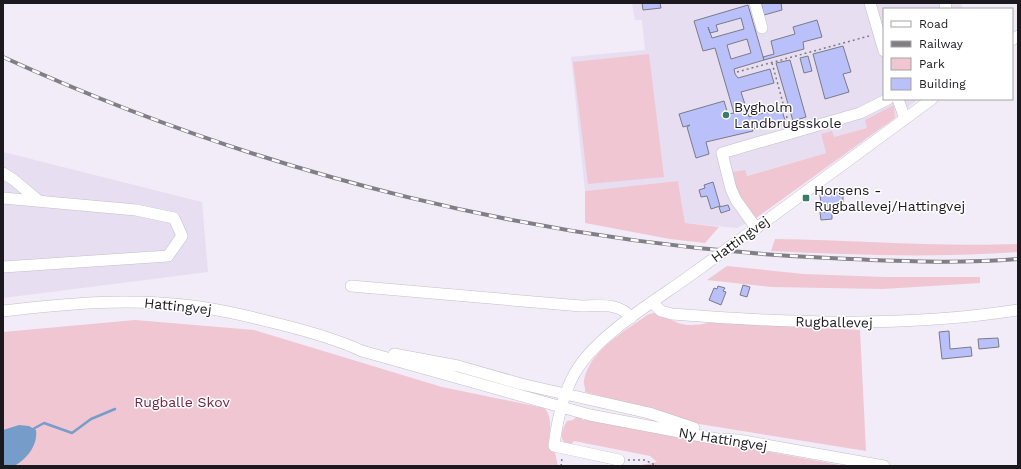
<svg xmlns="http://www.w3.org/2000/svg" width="1021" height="469" font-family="'Work Sans',sans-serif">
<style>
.built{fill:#e7def1}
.green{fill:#f0c6d2}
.water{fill:#769dca}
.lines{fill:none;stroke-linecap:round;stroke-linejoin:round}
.stream{stroke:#769dca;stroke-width:2.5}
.building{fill:#bac0f9;stroke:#7a7b86;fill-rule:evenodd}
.minor-casing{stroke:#c3bec9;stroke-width:12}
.path{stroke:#7d7a81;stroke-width:1.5;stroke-dasharray:2 3;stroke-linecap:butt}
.minor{stroke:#fff;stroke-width:11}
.rail-casing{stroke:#817e85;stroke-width:4}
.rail{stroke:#fff;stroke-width:2.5;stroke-dasharray:8;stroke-linecap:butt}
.minor-bridge-casing{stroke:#c3bec9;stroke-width:12;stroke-linecap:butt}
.minor-bridge{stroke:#fff;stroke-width:11}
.poi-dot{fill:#3b7b6a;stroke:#fff;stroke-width:1.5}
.labels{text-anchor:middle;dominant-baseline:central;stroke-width:3;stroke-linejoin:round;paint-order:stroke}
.poi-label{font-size:14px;fill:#1b191d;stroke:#fff;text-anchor:start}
.street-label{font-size:14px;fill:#1b191d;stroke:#fff}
.park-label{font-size:14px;fill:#6e2340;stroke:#fff}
</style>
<rect width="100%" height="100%" fill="#f1ecf7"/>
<!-- built -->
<path class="built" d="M 632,3 L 961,3 L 963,9 L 884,9 L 884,99 L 918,99 L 895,118 L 894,105 L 867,128 L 834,137 L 821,134 L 826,153 L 746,176 L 744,207 L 756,218 L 737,228 L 685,223 L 678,181 L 585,191 L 571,57 L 645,50 L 642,20 L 635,20 Z
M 3,152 L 202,202 L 208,272 L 3,298 Z"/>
<!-- green -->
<path class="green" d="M 649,54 L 664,177 L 588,184 L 573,62 Z
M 894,105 L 895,118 L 756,218 C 740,203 737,193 733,172 L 745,170 L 747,176 L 826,153 L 821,134 L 832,131 L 834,137 L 867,128 L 865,120 Z
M 678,181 L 685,223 L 719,227 L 705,243 L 670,239 L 585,223 L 585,191 Z
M 775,239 C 856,240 937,247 1018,244 L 1018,252 C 936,258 854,255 771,251 Z
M 727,266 L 804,274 L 885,277 L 980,277 L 980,283 L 883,289 L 772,287 L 707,280 Z
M 653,313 C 662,315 668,318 676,322 C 686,327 701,325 711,322 L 860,330 L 866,451 L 693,423 L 665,413 L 585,392 C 586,387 583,385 584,380 C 590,350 624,332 647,315 Z
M 135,320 L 254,330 L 442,387 L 544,408 C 554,417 549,435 548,447 L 554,449 L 558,466 L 3,466 L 3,332 Z
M 576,417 L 582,418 L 582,420 L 586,420 L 587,418 L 845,466 L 637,466 L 657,462 L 650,456 L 574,441 L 570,446 C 558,441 561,431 567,421 L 573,420 Z"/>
<!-- water -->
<path class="water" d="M 19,425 L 29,426 L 36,430 C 38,444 28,458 16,465 C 12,467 7,466 3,466 L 3,430 Z"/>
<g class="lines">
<!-- stream -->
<path class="stream" d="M 33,429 L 44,423 L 72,433 L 91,419 L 115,409"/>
</g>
<!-- building -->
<path class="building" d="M 642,3 L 660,3 L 661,8 L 643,10 Z
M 761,3 L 781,3 L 782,10 L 764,15 Z
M 748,5 L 764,60 L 734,69 L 735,74 L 738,78 L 770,69 L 774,83 L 741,92 L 749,117 L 781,108 L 785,120 L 752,129 L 753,131 L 706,142 L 709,154 L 696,158 L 687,127 L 690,125 L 683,127 L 679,114 L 724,101 L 728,114 L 734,113 L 715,48 L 703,51 L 694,21 ZM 741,18 L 744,29 L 712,38 L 708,27 L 710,33 L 718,31 L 716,25 ZM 747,39 L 751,53 L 731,59 L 727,45 Z
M 817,20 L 822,37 L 803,42 L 804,49 L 764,60 L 763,57 L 774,54 L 771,41 L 795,34 L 793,27 Z
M 843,46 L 851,72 L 843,74 L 849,92 L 825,99 L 813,54 Z
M 808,56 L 812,71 L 804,73 L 800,58 Z
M 790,60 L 806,117 L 793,121 L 776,63 Z
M 713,182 L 720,206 L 711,209 L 707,196 L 701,197 L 699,190 L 705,188 L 704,185 Z
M 839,192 L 839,196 L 843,195 L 843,202 L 838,202 L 839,211 L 832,212 L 832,219 L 821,220 L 820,212 L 826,212 L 825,204 L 821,204 L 820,195 Z
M 728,205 L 730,210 L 721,213 L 719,207 Z
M 743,285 L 750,287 L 747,297 L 740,295 Z
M 718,286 L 725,288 L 723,291 L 726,292 L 721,305 L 709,300 L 714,288 L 717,289 Z
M 949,331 L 950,349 L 971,347 L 972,356 L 942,359 L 939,332 Z
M 998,338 L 999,347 L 979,349 L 978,339 Z"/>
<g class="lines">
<!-- minor casing -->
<g class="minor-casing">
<path id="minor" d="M 755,3 L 762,28
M 870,3 L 884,51
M 945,3 L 946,9
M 1012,40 L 1018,36
M 898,99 L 905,119
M 3,173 L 14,180 L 39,201
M 3,198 L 136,210 L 174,218 L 182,236 L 168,256 L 3,267
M 756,228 L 736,200 L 731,189 L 722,153 L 860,113 L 888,99
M 751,232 L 932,99
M 351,286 L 581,306 C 598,306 620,302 631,318
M 653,303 L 661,311 L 672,314 C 788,323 903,328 1018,310
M 3,311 C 63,304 124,298 184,305 C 216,308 248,316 279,324 C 307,331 336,339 362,351 L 590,415 L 717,439 L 738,440 L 884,466
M 394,354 L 458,366 L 521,384 L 649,413 L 694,428
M 619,460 L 554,446 C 557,421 564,389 578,368 C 601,332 660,298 695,272"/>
</g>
<!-- path -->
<path class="path" d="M 772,63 L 789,125
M 737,72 L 869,36
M 628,460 L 645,460 L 657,466
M 42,466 L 56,466
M 561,466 L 562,458"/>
<!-- minor -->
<use href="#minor" class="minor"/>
<!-- rail casing -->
<g class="rail-casing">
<path id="rail" d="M 3,57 C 262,175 545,245 829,258 C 892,261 955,264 1018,259"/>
</g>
<!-- rail -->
<use href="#rail" class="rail"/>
<!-- minor-bridge casing -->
<g class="minor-bridge-casing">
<path id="minor-bridge" d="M 695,272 L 749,233"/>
</g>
<!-- minor-bridge -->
<use href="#minor-bridge" class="minor-bridge"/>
</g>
<!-- markers -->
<g class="poi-dot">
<circle cx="726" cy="115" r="4"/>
<rect x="802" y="194" width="8" height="8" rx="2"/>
</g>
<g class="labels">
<!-- poi labels -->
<g class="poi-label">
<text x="734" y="107">Bygholm<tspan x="734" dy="16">Landbrugsskole</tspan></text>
<text x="814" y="190">Horsens -<tspan x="814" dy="16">Rugballevej/Hattingvej</tspan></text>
</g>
<!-- street labels -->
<g class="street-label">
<text transform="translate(740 239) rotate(-36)">Hattingvej</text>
<text transform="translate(178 306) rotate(6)">Hattingvej</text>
<text transform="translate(834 322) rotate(1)">Rugballevej</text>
<text transform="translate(723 439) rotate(9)">Ny Hattingvej</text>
</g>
<!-- park labels -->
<g class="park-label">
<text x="182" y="402">Rugballe Skov</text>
</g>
</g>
<!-- border -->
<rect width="1021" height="469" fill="none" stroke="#1b191d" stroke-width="8"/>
<!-- legend -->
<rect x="883" y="8" width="130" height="92" fill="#ffffff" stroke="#a4a3a5"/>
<rect x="891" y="21" width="20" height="6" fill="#ffffff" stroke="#a4a3a5"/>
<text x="919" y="28" font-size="12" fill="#1b191d">Road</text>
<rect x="891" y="41" width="20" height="6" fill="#817e85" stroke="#a4a3a5"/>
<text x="919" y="48" font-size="12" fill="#1b191d">Railway</text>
<rect x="891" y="58" width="20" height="12" fill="#f0c6d2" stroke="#a4a3a5"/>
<text x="919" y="68" font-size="12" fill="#1b191d">Park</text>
<rect x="891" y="78" width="20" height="12" fill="#bac0f9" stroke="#a4a3a5"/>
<text x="919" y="88" font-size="12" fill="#1b191d">Building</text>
</svg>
